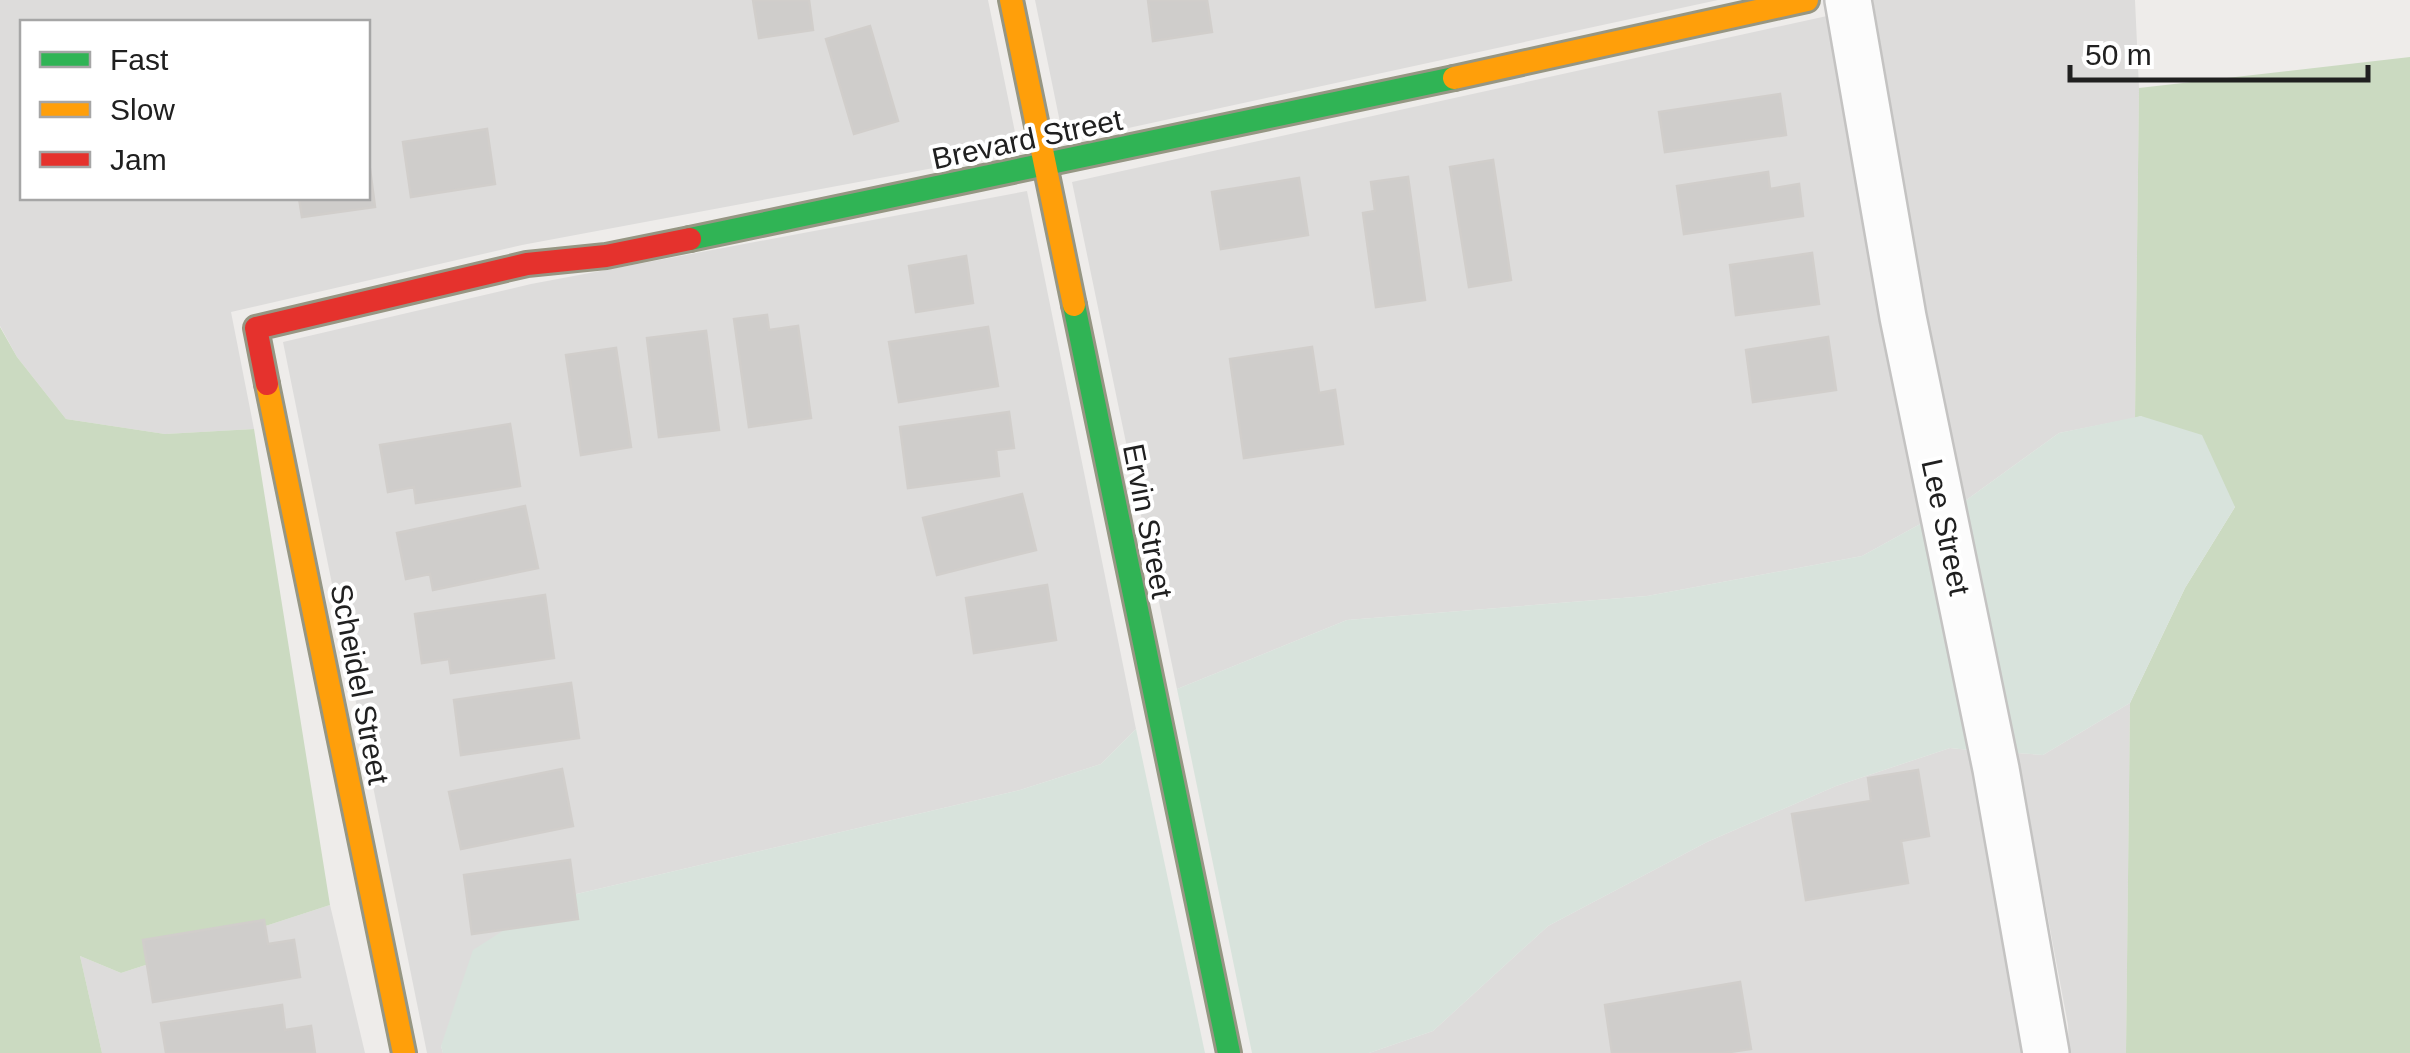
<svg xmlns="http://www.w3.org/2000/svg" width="2410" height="1053" font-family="Helvetica,sans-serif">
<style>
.residential{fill:#dddcdb;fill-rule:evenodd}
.forest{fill:#cbdac1}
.wetland{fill:#d8e3dc}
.building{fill:#cfcdcb;stroke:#d1cecb;stroke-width:2.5}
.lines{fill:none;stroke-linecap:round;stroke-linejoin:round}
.street-casing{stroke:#c4c3c2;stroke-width:50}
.fast-casing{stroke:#969683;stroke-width:28}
.slow-casing{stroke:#969683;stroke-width:28}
.jam-casing{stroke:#969683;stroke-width:28}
.street{stroke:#fcfcfc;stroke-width:45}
.fast{stroke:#30b455;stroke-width:22}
.slow{stroke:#ff9f0a;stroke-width:22}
.jam{stroke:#e5322d;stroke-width:22}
.labels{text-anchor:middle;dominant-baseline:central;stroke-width:8;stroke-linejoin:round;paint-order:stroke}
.street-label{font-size:30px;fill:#202020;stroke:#fff}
</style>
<rect width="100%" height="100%" fill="#eeecea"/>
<!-- residential -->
<path class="residential" d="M 0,0 L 988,0 L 1019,152 L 522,245 L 231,312 L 254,429 L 165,434 L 66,419 L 17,357 L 0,326 ZM 22,22 L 368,22 L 368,198 L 22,198 Z
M 1035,0 L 1718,0 L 1064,142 Z
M 1873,0 L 2135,0 L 2139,88 L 2135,418 L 2059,433 L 1965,501 L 1926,313 Z
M 1827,16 L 1880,320 L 1922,523 L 1862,556 L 1647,596 L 1347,620 L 1177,689 L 1072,182 Z
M 1027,191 L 1136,729 L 1101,764 L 1020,790 L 551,900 L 441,1046 L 443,1053 L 427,1053 L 283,342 L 531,284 Z
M 2130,703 L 2126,1053 L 2069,1053 L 2068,1025 L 2017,753 L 2043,755 Z
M 1950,748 L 1969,750 L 2023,1053 L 1369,1053 L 1433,1031 L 1548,926 L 1707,842 L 1836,786 Z
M 330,905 L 365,1053 L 102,1053 L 80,956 L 121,973 Z"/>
<!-- forest -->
<path class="forest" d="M 2410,57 L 2410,1053 L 2126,1053 L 2130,703 L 2185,588 L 2235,507 L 2141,416 L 2135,418 L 2139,88 Z
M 0,327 L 17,357 L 66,419 L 165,434 L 254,429 L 330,905 L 121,973 L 80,956 L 102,1053 L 0,1053 Z"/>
<!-- wetland -->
<path class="wetland" d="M 2141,416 L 2202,435 L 2235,507 L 2185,588 L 2130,703 L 2043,755 L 2017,753 L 1965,501 L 2059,433 Z
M 1922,523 L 1969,750 L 1950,748 L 1836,786 L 1707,842 L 1548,926 L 1433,1031 L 1369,1053 L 1252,1053 L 1177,689 L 1347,620 L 1647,596 L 1862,556 Z
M 1136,729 L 1205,1053 L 443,1053 L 441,1046 L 473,950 L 551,900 L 1020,790 L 1101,764 Z"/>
<!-- building -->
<path class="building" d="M 753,0 L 809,0 L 813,30 L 759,38 Z
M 1148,0 L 1207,0 L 1212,32 L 1153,41 Z
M 870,26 L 898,121 L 854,134 L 826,39 Z
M 1780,94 L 1786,135 L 1665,152 L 1659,112 Z
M 487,129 L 495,184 L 411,197 L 403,142 Z
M 368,154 L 375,207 L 302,217 L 299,198 L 368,198 Z
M 1493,160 L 1511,280 L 1469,287 L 1450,167 Z
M 1768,172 L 1770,189 L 1799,184 L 1803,216 L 1684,234 L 1677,186 Z
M 1408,177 L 1425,300 L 1376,307 L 1363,213 L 1375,211 L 1371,182 Z
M 1299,178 L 1308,235 L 1221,249 L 1212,192 Z
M 1812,253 L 1819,304 L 1736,315 L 1730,265 Z
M 966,256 L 973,303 L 916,312 L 909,266 Z
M 767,315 L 769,330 L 798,326 L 811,418 L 749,427 L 734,319 Z
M 988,327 L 998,386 L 899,402 L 889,342 Z
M 706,331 L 719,430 L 659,437 L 647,338 Z
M 1828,337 L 1836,390 L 1753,402 L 1746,350 Z
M 1312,347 L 1319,393 L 1335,390 L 1343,444 L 1244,458 L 1230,359 Z
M 616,348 L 631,447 L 581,455 L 566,355 Z
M 1009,412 L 1014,448 L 996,450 L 999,476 L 908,488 L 900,427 Z
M 510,424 L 520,486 L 416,503 L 414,487 L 388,492 L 380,445 Z
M 1022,494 L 1036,550 L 937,575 L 923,518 Z
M 525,506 L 538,568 L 433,590 L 430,574 L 406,579 L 397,533 Z
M 1047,585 L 1056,640 L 974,653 L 966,598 Z
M 545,595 L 554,658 L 451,673 L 449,659 L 422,663 L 415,614 Z
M 571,683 L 579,738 L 461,755 L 454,700 Z
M 562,769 L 573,826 L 461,849 L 449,792 Z
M 1918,770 L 1929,836 L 1901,841 L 1908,883 L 1806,900 L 1792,814 L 1871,801 L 1868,778 Z
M 570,860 L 578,919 L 472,934 L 464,875 Z
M 264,920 L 268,944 L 294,940 L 300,977 L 153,1002 L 143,940 Z
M 1740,982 L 1751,1049 L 1723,1053 L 1612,1053 L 1605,1005 Z
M 282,1005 L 285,1030 L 311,1026 L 315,1053 L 166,1053 L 161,1023 Z"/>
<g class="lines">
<!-- street casing -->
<g class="street-casing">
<path id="street" d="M 1848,0 L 1903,317 L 1996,769 L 2046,1053"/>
</g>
<!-- fast casing -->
<g class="fast-casing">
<path id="fast" d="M 690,239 L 1454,78
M 1074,305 L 1229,1053"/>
</g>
<!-- slow casing -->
<g class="slow-casing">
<path id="slow" d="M 1011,0 L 1074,305
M 1454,78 L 1807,0
M 267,384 L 404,1053"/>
</g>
<!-- jam casing -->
<g class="jam-casing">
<path id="jam" d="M 267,384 L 256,328 L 527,264 L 606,256 L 690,239"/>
</g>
<!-- street -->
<use href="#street" class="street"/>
<!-- fast -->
<use href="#fast" class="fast"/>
<!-- slow -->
<use href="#slow" class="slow"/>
<!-- jam -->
<use href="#jam" class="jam"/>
</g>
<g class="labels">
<!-- street labels -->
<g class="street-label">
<text transform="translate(1027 139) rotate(-12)">Brevard Street</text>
<text transform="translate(1148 521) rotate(79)">Ervin Street</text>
<text transform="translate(1946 527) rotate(78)">Lee Street</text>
<text transform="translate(360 684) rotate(79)">Scheidel Street</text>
</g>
</g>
<!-- legend -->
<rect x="20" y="20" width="350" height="180" fill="#ffffff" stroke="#a6a6a6" stroke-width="2.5"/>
<rect x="40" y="52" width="50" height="15" fill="#30b455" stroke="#a6a6a6" stroke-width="2.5"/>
<text x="110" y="70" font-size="30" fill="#202020">Fast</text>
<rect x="40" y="102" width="50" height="15" fill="#ff9f0a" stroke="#a6a6a6" stroke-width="2.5"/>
<text x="110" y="120" font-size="30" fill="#202020">Slow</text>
<rect x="40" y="152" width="50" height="15" fill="#e5322d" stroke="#a6a6a6" stroke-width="2.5"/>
<text x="110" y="170" font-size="30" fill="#202020">Jam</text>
<!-- scale -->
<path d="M2070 65v15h298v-15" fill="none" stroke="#202020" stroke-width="5"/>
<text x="2085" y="65" font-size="30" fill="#202020" stroke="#ffffff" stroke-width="8" paint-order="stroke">50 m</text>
</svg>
